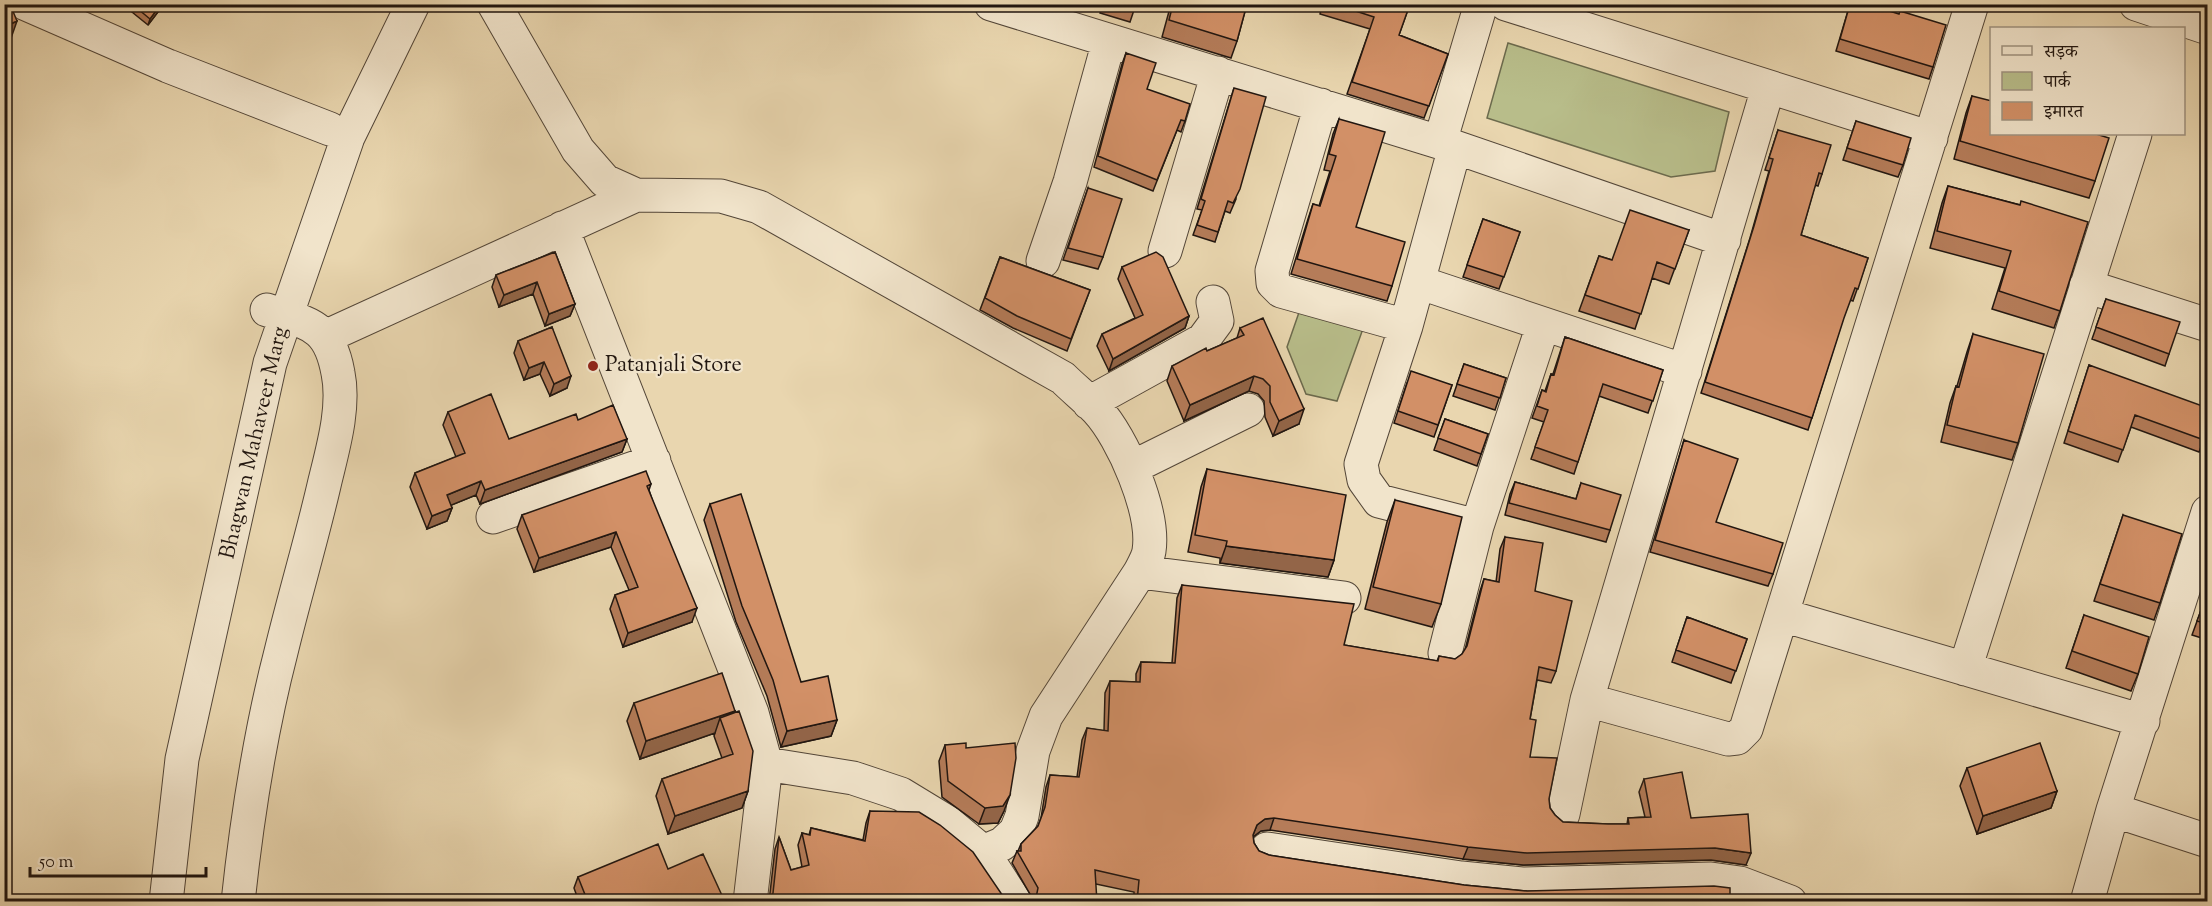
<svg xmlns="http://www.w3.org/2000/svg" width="2212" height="906" font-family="'Sorts Mill Goudy','Noto Serif Devanagari',serif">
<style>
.green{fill:#b8bd8a;stroke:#6c6a4d;stroke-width:1.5}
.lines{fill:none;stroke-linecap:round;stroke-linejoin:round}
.minor-casing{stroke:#534638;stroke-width:35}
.minor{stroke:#f1e4cb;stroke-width:33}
.wall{fill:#b57c59;stroke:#211610;stroke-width:1.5}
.shaded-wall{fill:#936548;stroke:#211610;stroke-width:1.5}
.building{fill:#d29067;stroke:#211610;stroke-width:1.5}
.poi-dot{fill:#8f2418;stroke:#f1e4cb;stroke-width:2}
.labels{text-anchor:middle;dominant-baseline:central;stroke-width:4.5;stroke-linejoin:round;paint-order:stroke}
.poi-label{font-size:22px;fill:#211610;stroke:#f1e4cb;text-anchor:start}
.street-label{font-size:22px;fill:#211610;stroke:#f1e4cb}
</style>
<rect width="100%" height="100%" fill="#e9d6af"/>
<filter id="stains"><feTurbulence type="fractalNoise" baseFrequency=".00333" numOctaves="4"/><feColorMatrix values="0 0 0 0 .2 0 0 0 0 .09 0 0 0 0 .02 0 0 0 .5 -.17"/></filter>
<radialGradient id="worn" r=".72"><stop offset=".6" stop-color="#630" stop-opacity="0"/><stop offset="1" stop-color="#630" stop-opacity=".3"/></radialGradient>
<!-- green -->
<path class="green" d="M 1508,43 L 1729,112 L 1715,171 L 1671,177 L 1487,118 Z
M 1304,298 L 1364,326 L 1337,401 L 1306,394 L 1287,347 Z"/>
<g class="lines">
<!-- minor casing -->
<g class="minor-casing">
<path id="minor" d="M 26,4 L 168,66 L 330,129
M 494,4 L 578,150 L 605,181 L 636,195 L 721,196 L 759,207 L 1063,378 C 1074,389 1087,399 1097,410 C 1123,438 1155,512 1149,551 C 1148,558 1143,566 1140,572 L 1046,716 L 1033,751 L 1022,816 L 1016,831 L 1002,844 L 983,852
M 991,4 L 1455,147 L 1724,240
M 1506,4 L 1931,138
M 2136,4 L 2208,28
M 1321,105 L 1272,271 L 1273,283 L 1281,291 L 1406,326
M 1440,142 L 1481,4
M 1455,147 L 1406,326 L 1361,464 L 1364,480 L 1379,501 L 1477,526
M 562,228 L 752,713 L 766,764 L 750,902
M 1165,251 L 1218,73
M 1043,261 L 1070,182 L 1109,41
M 1418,282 L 1685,371
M 2086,286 L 2208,325
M 325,337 L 636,195
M 1089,403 L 1203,340 L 1217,321 L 1213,302
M 1133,467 L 1248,410
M 493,517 L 654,461
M 1140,572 L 1344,598
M 1782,615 L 2143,721
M 1445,653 L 1477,526 L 1543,325
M 1965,669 L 2135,134
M 1587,700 L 1728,739 L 1737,738 L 1746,729 L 1972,4
M 766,764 L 853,778 L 901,794 L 947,822 L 983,852 L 1015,902
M 2113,810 L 2208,841
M 1563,814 L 1587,700 L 1768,88
M 1267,849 L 1461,878 L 1522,884 L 1711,879 L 1740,883 L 1790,902
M 166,902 L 182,759 L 270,363 L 348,137 L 413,4
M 238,902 C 247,818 260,733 281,652 C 295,594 312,538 325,481 C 333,448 345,407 338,373 C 329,323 308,324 267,310
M 2087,902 L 2113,810 L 2208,512"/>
</g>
<!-- minor -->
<use href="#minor" class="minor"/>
</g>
<!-- wall -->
<path class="wall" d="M 128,4 L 164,4 L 148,25 L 127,8 Z
M 1103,4 L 1136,4 L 1130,22 L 1100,13 Z
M 1171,4 L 1247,4 L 1237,41 L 1231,58 L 1162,37 Z
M 1322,4 L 1410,4 L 1399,35 L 1448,54 L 1424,118 L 1347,94 L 1370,29 L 1320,14 Z
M 1850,4 L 1899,14 L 1933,67 L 1929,79 L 1836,51 Z
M 1126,53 L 1147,89 L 1185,121 L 1181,132 L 1177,130 L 1153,191 L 1094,167 L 1122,64 Z
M 1234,88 L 1236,199 L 1230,213 L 1225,211 L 1215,242 L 1193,235 L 1202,210 L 1197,209 Z
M 1972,96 L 2095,181 L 2089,198 L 1954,159 L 1966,113 Z
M 1339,119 L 1356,227 L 1392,286 L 1387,301 L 1291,274 L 1308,219 L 1313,204 L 1319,206 L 1330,171 L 1324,170 L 1333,134 Z
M 1856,121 L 1903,165 L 1898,177 L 1843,160 Z
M 1778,130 L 1822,174 L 1818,186 L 1815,185 L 1801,235 L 1868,258 L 1853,301 L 1850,300 L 1843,319 L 1808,430 L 1701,393 L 1750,238 L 1769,171 L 1765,170 Z
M 1948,186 L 2020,205 L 2060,311 L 2054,328 L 1992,309 L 2005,268 L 1930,248 L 1942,203 Z
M 1088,188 L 1103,257 L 1098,269 L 1063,260 Z
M 1483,219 L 1520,232 L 1499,289 L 1463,277 Z
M 1689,230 L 1669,284 L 1652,278 L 1635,329 L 1579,311 L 1599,256 L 1612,260 Z
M 555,252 L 575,304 L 570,316 L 545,326 L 533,294 L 499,307 L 492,287 L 496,275 Z
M 1000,257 L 1090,290 L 1067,351 L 1013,328 L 980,310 Z
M 1122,267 L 1189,316 L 1185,328 L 1109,371 L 1097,346 L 1102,334 L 1135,318 L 1118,279 Z
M 2106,299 L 2169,354 L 2165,366 L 2092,339 Z
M 552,327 L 567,388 L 550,396 L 540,374 L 524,380 L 514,353 L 518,341 Z
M 1240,328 L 1299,424 L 1273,436 L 1265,417 L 1264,401 L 1258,394 L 1249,391 L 1184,421 L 1167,381 L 1172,366 L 1237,338 Z
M 1973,334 L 2018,443 L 2012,460 L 1941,442 L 1950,403 L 1956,386 L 1957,386 L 1967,352 Z
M 1565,337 L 1663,370 L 1648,413 L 1599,396 L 1574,474 L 1531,459 L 1544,422 L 1532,418 L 1542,390 L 1545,391 L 1551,374 L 1553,374 Z
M 1464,364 L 1506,378 L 1495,410 L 1453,396 Z
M 2089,365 L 2208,429 L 2199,452 L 2131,427 L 2118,462 L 2064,443 Z
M 1407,383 L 1452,385 L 1434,437 L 1394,423 Z
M 448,412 L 509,439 L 578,420 L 627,439 L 622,452 L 480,504 L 476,495 L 451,505 L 452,508 L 447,521 L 427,529 L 410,487 L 415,473 L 456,457 L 443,425 Z
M 1445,419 L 1488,434 L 1477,466 L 1434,450 Z
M 1684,440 L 1716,522 L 1773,574 L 1768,586 L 1650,552 Z
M 1207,469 L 1334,560 L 1328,577 L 1220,563 L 1220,558 L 1188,552 L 1201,487 Z
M 1515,482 L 1576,499 L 1581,483 L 1610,530 L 1606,542 L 1505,515 L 1510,494 Z
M 651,484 L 649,490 L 692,622 L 623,647 L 610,609 L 615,595 L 629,590 L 611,547 L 534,572 L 517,529 L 522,515 Z
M 1395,500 L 1441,604 L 1432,627 L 1365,609 L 1387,522 Z
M 710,504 L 801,682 L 837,720 L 831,736 L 781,747 L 767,696 L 736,622 L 704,520 Z
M 2123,515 L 2160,603 L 2154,620 L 2094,601 Z
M 1505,537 L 1535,591 L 1556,671 L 1551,683 L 1537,680 L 1530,719 L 1530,757 L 1549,799 L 1550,808 L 1555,815 L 1563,822 L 1608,824 L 1627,824 L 1628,818 L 1645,817 L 1639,792 L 1644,779 L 1691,818 L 1746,865 L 1711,860 L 1523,865 L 1463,859 L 1270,830 L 1261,831 L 1253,837 L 1254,843 L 1259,851 L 1269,855 L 1464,885 L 1527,891 L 1730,902 L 1134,902 L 1134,892 L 1096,884 L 1034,901 L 1012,863 L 1017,851 L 1018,851 L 1021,844 L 1038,826 L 1041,818 L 1046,787 L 1050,775 L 1077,777 L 1082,740 L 1087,728 L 1104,731 L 1105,693 L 1110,681 L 1136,682 L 1136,674 L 1141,662 L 1172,663 L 1177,598 L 1182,585 L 1344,645 L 1437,661 L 1439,656 L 1455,659 L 1462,654 L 1465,650 L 1480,591 L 1484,579 L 1496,582 L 1500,549 Z
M 2208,591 L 2208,640 L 2192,635 Z
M 2084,615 L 2138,674 L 2131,691 L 2066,668 Z
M 1687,617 L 1747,639 L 1731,683 L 1672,662 Z
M 634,703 L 735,711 L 734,713 L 748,791 L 742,808 L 668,834 L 656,796 L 662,779 L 722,758 L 714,736 L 715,733 L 640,759 L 627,721 Z
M 945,745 L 966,748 L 1004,811 L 998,823 L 979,824 L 942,797 L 939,761 Z
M 1967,768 L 2057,791 L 2051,808 L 1977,834 L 1960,786 Z
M 870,811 L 1007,902 L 769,902 L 775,849 L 779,837 L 791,870 L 802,867 L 798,845 L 802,833 L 809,835 L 811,828 L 863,840 L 866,823 Z
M 668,869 L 725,902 L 579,902 L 574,888 L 578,877 Z"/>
<!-- shaded-wall -->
<path class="shaded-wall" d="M 161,4 L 164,4 L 148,25 L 150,19 Z
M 17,21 L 10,41 L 4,44 L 4,27 Z
M 8,74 L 4,85 L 4,76 Z
M 537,282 L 533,294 L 499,307 L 504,295 Z
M 575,304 L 570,316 L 545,326 L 549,314 Z
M 1189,316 L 1185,328 L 1109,371 L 1113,359 Z
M 544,362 L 540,374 L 524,380 L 529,368 Z
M 571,376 L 567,388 L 550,396 L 554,384 Z
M 1254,376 L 1249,391 L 1184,421 L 1190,405 Z
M 1304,409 L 1299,424 L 1273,436 L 1279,421 Z
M 627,439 L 622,452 L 480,504 L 485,490 Z
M 481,481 L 476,495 L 442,509 L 447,495 Z
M 452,508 L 447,521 L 427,529 L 432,516 Z
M 616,532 L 611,547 L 534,572 L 539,558 Z
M 1226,546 L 1334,560 L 1328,577 L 1220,563 Z
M 697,608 L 692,622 L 623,647 L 628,633 Z
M 735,711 L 728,728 L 720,718 L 715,733 L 640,759 L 646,741 Z
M 837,720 L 831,736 L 781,747 L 787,731 Z
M 748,791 L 742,808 L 668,834 L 675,816 Z
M 2057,791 L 2051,808 L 1977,834 L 1983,816 Z
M 1010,795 L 1004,811 L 998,823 L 979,824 L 985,808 Z
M 1274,818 L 1270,830 L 1261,831 L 1253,837 L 1248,847 L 1257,825 L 1265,819 Z
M 1468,847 L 1715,848 L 1751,853 L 1746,865 L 1711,860 L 1523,865 L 1463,859 Z
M 590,896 L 588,902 L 584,902 L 586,897 Z"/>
<!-- building -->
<path class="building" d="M 4,4 L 10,4 L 17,21 L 4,27 Z
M 132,4 L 161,4 L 150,19 Z
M 1115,4 L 1136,4 L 1134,10 Z
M 1173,4 L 1247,4 L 1237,41 L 1169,20 Z
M 1334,4 L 1410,4 L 1399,35 L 1448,54 L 1429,106 L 1352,82 L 1374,17 Z
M 1850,4 L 1867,4 L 1899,14 L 1900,11 L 1946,25 L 1933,67 L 1840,39 Z
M 1126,53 L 1156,63 L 1147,89 L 1190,104 L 1185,121 L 1181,120 L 1157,180 L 1098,156 Z
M 4,65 L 8,74 L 4,76 Z
M 1234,88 L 1266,97 L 1240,189 L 1233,203 L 1228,201 L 1218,232 L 1197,225 L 1205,201 L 1201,199 Z
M 1972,96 L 1992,101 L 1992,134 L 2096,134 L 2109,138 L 2095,181 L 1960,141 Z
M 1339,119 L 1385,132 L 1356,227 L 1405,242 L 1392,286 L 1297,259 L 1313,204 L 1320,206 L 1336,156 L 1329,154 Z
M 1856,121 L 1911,138 L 1903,165 L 1847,148 Z
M 1778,130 L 1831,145 L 1822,174 L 1819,173 L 1801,235 L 1868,258 L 1858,289 L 1855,288 L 1844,318 L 1812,418 L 1705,382 L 1754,226 L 1773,159 L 1769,158 Z
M 1948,186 L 2020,205 L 2021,201 L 2088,222 L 2060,311 L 1999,291 L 2011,251 L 1937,231 Z
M 1088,188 L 1122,199 L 1103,257 L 1068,248 Z
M 1630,210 L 1689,230 L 1675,269 L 1657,262 L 1641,314 L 1585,295 L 1599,256 L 1612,260 Z
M 1483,219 L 1520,232 L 1504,277 L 1467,265 Z
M 555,252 L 575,304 L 549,314 L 537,282 L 504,295 L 496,275 Z
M 1156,252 L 1163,257 L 1189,316 L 1113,359 L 1102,334 L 1143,315 L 1122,267 Z
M 1000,257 L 1090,290 L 1071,339 L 1017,316 L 985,298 Z
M 2106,299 L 2180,322 L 2169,354 L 2096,327 Z
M 1263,318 L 1304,409 L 1279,421 L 1270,402 L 1270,386 L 1263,379 L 1254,376 L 1190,405 L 1172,366 L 1206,348 L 1207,351 L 1244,335 L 1240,328 Z
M 552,327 L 571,376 L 554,384 L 544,362 L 529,368 L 518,341 Z
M 1973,334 L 2044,354 L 2018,443 L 1947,425 L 1956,386 L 1959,387 Z
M 1565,337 L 1663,370 L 1653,401 L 1603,384 L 1578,462 L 1535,447 L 1548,410 L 1537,406 L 1542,390 L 1546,392 L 1551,374 L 1554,375 Z
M 1464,364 L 1506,378 L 1500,398 L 1457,384 Z
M 2089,365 L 2208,408 L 2208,429 L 2204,440 L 2135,415 L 2123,450 L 2068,431 Z
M 1411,371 L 1452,385 L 1438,425 L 1398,411 Z
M 491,394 L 509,439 L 576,414 L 578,420 L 613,405 L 627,439 L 485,490 L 481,481 L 447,495 L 452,508 L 432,516 L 415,473 L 465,453 L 448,412 Z
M 1445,419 L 1488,434 L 1481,454 L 1438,438 Z
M 1684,440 L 1738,459 L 1716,522 L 1783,543 L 1773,574 L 1655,540 Z
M 1207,469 L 1346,495 L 1334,560 L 1226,546 L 1227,541 L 1195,535 Z
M 646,471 L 651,484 L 647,486 L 697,608 L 628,633 L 615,595 L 638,587 L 616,532 L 539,558 L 522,515 Z
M 1515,482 L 1576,499 L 1581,483 L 1621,495 L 1610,530 L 1509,503 Z
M 741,494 L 801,682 L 828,676 L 837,720 L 787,731 L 773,680 L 742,606 L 710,504 Z
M 1395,500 L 1462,517 L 1441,604 L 1373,587 Z
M 2123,515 L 2182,534 L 2160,603 L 2100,584 Z
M 1505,537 L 1543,543 L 1535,591 L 1572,601 L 1556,671 L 1539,667 L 1530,719 L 1536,720 L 1530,757 L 1557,758 L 1549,799 L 1550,808 L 1555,815 L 1563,822 L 1608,824 L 1629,824 L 1628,818 L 1651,817 L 1644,779 L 1682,772 L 1691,818 L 1748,814 L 1751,853 L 1715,848 L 1527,853 L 1468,847 L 1274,818 L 1265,819 L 1257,825 L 1253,835 L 1254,843 L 1259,851 L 1269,855 L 1464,885 L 1527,891 L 1714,886 L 1730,888 L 1730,902 L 1137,902 L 1139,880 L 1095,870 L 1097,902 L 1033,902 L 1036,898 L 1038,888 L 1017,851 L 1021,851 L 1021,844 L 1038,826 L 1045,807 L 1050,775 L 1079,777 L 1087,728 L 1108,731 L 1110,681 L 1140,682 L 1141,662 L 1175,663 L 1182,585 L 1354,604 L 1344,645 L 1438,661 L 1439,656 L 1455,659 L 1462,654 L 1467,646 L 1484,579 L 1499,582 Z
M 2208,592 L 2208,624 L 2197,621 Z
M 2084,615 L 2149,637 L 2138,674 L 2072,651 Z
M 1687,617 L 1747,639 L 1736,671 L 1676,650 Z
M 722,673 L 735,711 L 646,741 L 634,703 Z
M 739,711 L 753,751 L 748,791 L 675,816 L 662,779 L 733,754 L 720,718 Z
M 966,743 L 966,748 L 1015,743 L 1016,758 L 1010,795 L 1003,806 L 985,808 L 948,781 L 945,745 Z
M 2040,743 L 2057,791 L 1983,816 L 1967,768 Z
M 870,811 L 919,812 L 940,825 L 973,852 L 1007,902 L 769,902 L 773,893 L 779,837 L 791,870 L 809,865 L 802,833 L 810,835 L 811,828 L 865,841 Z
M 658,844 L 668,869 L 703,854 L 725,902 L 593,902 L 590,896 L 586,897 L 578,877 Z"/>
<!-- markers -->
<circle class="poi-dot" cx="593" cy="366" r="6"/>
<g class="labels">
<!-- poi labels -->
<g class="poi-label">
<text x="605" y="366">Patanjali Store</text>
</g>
<!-- street labels -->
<g class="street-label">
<text transform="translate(255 443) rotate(-77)">Bhagwan Mahaveer Marg</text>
</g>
</g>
<!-- margin -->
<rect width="2212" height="906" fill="none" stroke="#e9d6af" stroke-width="24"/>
<rect x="6" y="6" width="2200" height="894" fill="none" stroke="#211610" stroke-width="3"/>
<rect x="12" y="12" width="2188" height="882" fill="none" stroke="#211610" stroke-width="1.5"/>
<!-- legend -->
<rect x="1990" y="27" width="195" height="108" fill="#f1e4cb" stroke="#9e9280" stroke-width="1.5"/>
<rect x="2002" y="46" width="30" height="9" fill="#f1e4cb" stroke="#9e9280" stroke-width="1.5"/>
<text x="2044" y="57" font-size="18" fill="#211610">सड़क</text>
<rect x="2002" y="72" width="30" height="18" fill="#b8bd8a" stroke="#9e9280" stroke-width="1.5"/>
<text x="2044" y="87" font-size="18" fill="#211610">पार्क</text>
<rect x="2002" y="102" width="30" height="18" fill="#d29067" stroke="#9e9280" stroke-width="1.5"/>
<text x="2044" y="117" font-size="18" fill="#211610">इमारत</text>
<!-- scale -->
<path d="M30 867v9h176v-9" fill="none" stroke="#211610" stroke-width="3"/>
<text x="39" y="867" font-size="18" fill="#211610" stroke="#f1e4cb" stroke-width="4.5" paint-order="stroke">50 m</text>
<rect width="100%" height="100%" filter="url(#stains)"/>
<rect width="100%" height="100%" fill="url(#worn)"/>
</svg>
